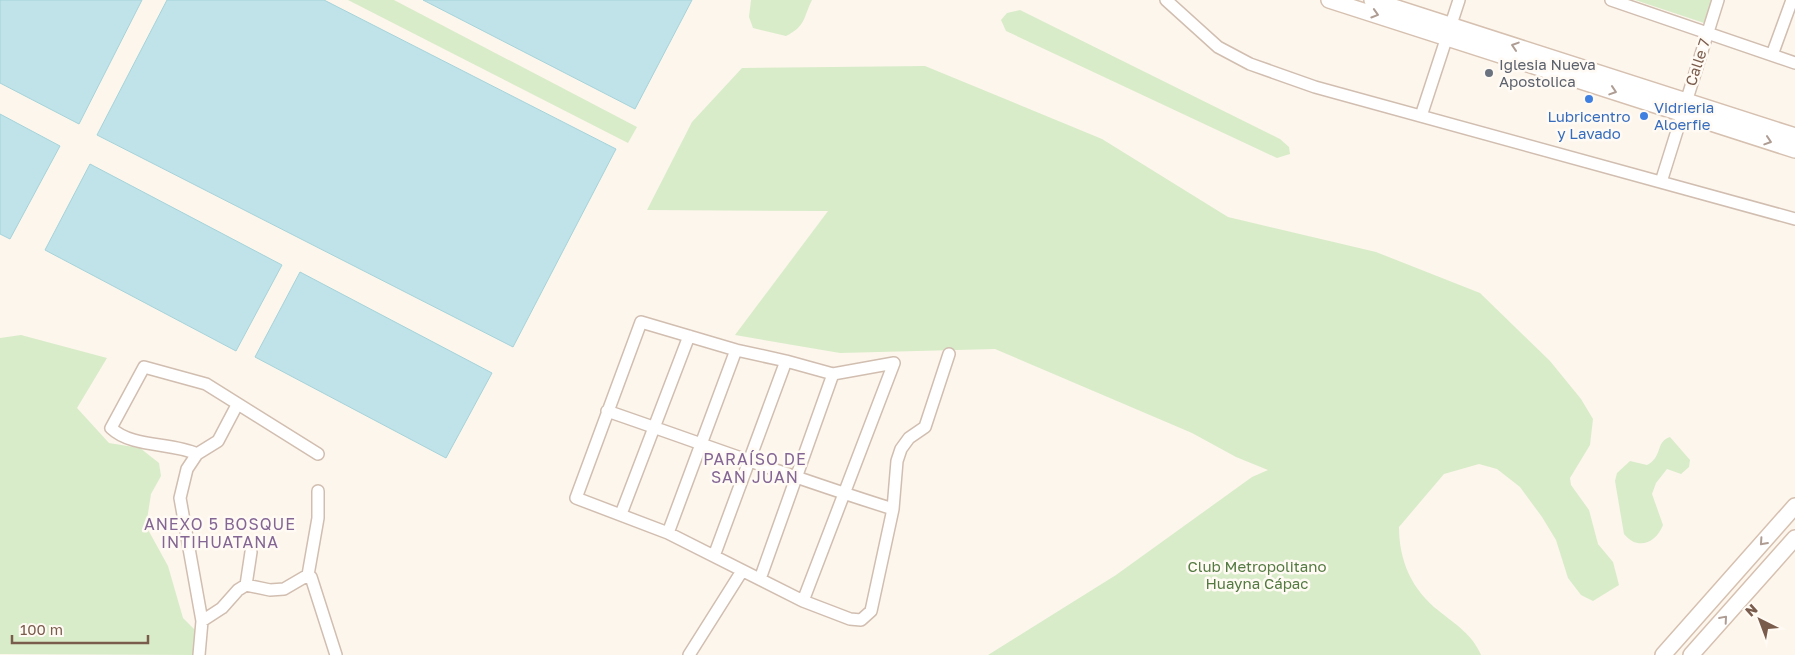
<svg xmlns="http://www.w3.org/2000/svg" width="1795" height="655" font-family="'Golos Text',sans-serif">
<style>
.green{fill:#d8ecc9}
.water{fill:#bfe3e8;stroke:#a5d3da}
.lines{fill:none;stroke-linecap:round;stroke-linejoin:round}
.street-casing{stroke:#d1beb0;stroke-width:14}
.secondary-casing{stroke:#d6c0b0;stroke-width:18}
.street{stroke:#fff;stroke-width:11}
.secondary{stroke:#fff;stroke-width:15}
.oneway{stroke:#af9d94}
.worship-dot{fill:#6b7280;stroke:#fffaf3;stroke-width:2}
.shop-dot{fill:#3f7fe0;stroke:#fffaf3;stroke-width:2}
.labels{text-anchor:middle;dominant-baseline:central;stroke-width:5;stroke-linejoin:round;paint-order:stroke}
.street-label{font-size:15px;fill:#7a5c4d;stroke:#fffaf3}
.worship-label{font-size:15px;fill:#5b616d;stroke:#fffaf3;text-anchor:start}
.shop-label{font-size:15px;fill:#366cbe;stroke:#fffaf3;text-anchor:start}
.park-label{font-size:15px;fill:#537a41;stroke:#fffaf3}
.neighbourhood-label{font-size:16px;letter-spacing:1px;fill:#846695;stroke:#fffaf3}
</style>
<rect width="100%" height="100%" fill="#fdf6ec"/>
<!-- green -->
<path class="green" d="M 348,0 L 394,0 L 637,127 L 628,143 Z
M 751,0 L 812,0 C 803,18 806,26 786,36 L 753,28 L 749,17 Z
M 1635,0 L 1712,0 L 1704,23 Z
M 1020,10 L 1280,139 L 1289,147 L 1290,154 L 1277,158 L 1006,31 L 1001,20 L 1007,13 Z
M 925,66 L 1102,139 L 1228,217 L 1376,252 L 1480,293 L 1550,361 L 1581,399 L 1593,419 L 1590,445 L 1570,478 L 1571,485 L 1589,510 L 1598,544 L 1613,562 L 1619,585 L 1593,601 L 1581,595 L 1568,578 L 1556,540 L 1542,517 L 1520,487 L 1497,469 L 1479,464 L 1444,474 L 1399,527 C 1399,561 1412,590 1439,611 C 1455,624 1473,635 1481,655 L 988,655 L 1116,575 L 1252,477 L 1268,470 L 1236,457 L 1192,433 L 995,349 L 840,353 L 735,335 L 828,211 L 647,210 L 692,122 L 742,68 Z
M 21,335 L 107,358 L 77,408 L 109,443 L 140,448 L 159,463 L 161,476 L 151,494 L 146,526 L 168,566 L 183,618 L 199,634 L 197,655 L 0,654 L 0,338 Z
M 1670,437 L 1690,460 L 1689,467 L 1681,474 L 1667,469 L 1656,483 L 1652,494 L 1663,525 C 1656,543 1638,551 1624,534 L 1615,481 L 1617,473 L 1630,461 L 1647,465 C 1663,457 1655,442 1670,437 Z"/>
<!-- water -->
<path class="water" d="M 0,0 L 142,0 L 79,124 L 0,83 Z
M 167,0 L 324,0 L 616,149 L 513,347 L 97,135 Z
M 423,0 L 692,0 L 635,109 Z
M 0,114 L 60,146 L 10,239 L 0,234 Z
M 90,164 L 282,265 L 236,351 L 45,250 Z
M 300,272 L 492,373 L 446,458 L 255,357 Z"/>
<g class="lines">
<!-- street casing -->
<g class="street-casing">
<path id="street" d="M 1166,0 L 1218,47 L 1250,64 L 1315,87 L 1795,219
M 1611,0 L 1795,63
M 1772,55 L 1792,0
M 1421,116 L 1459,0
M 1661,182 L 1718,0
M 894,363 L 833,374 L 786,361 L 736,350 L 641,322 L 576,498 L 668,533 L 803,601 L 850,619 L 861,620 L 871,611 L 893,509 L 897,461 L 901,449 L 909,438 L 925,427 L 949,354
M 607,411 C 703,444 797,479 893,509
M 197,454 C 171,442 132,448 111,428 L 144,367 L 206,384 L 318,454
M 318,491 L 318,518 L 308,575 L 311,577 L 336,655
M 621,514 L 689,336
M 668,533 L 736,350
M 714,556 L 786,361
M 760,579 L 833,374
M 246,585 L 251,552
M 803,601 L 894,363
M 202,621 L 222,608 L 238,590 L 246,585 L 270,590 L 284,589 L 308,575
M 199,655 L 202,621 L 180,498 L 187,469 L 197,454 L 218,441 L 237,405
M 689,655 L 742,571"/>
</g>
<!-- secondary casing -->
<g class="secondary-casing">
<path id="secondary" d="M 1329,0 L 1795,150
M 1372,0 L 1795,136
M 1663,655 L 1795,506
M 1691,655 L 1795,538"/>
</g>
<!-- street -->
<use href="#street" class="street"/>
<!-- secondary -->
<use href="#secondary" class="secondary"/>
</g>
<!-- one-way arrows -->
<defs><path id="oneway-chevron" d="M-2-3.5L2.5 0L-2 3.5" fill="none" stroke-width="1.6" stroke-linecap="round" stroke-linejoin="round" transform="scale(1.25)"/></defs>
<g class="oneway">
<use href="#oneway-chevron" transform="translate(1375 14) rotate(17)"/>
<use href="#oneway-chevron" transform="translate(1515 46) rotate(-162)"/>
<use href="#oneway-chevron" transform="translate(1613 91) rotate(18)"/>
<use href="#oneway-chevron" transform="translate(1768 141) rotate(18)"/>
<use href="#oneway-chevron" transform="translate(1763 542) rotate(132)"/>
<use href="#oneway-chevron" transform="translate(1724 619) rotate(-49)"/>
</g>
<!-- markers -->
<circle class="worship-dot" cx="1489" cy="73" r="5"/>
<g class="shop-dot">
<circle cx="1589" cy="99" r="5"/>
<circle cx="1644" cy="116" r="5"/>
</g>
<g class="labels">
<!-- street labels -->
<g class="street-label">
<text transform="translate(1697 62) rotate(-72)">Calle 7</text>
</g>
<!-- worship labels -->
<g class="worship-label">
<text x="1499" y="64">Iglesia Nueva<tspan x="1499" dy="17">Apostolica</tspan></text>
</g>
<!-- shop labels -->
<g class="shop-label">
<text x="1654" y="107">Vidrieria<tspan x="1654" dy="17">Aloerfie</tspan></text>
<text x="1589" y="116" text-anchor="middle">Lubricentro<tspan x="1589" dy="17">y Lavado</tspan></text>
</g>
<!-- park labels -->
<g class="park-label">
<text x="1257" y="566">Club Metropolitano<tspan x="1257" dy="17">Huayna Cápac</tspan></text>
</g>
<!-- neighbourhood labels -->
<g class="neighbourhood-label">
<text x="755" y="459">PARAÍSO DE<tspan x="755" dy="18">SAN JUAN</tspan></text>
<text x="220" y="524">ANEXO 5 BOSQUE<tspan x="220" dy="18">INTIHUATANA</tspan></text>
</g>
</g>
<!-- north arrow -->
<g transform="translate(1760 620) rotate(318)" stroke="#fffaf3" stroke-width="4" paint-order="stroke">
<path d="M0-4L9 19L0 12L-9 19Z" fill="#7a5c4d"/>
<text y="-8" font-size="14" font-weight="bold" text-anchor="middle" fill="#7a5c4d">N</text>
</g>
<!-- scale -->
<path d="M12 635v8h136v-8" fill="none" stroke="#7a5c4d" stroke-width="2.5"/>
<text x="20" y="635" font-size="15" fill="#7a5c4d" stroke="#fffaf3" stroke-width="4" paint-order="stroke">100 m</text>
</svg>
